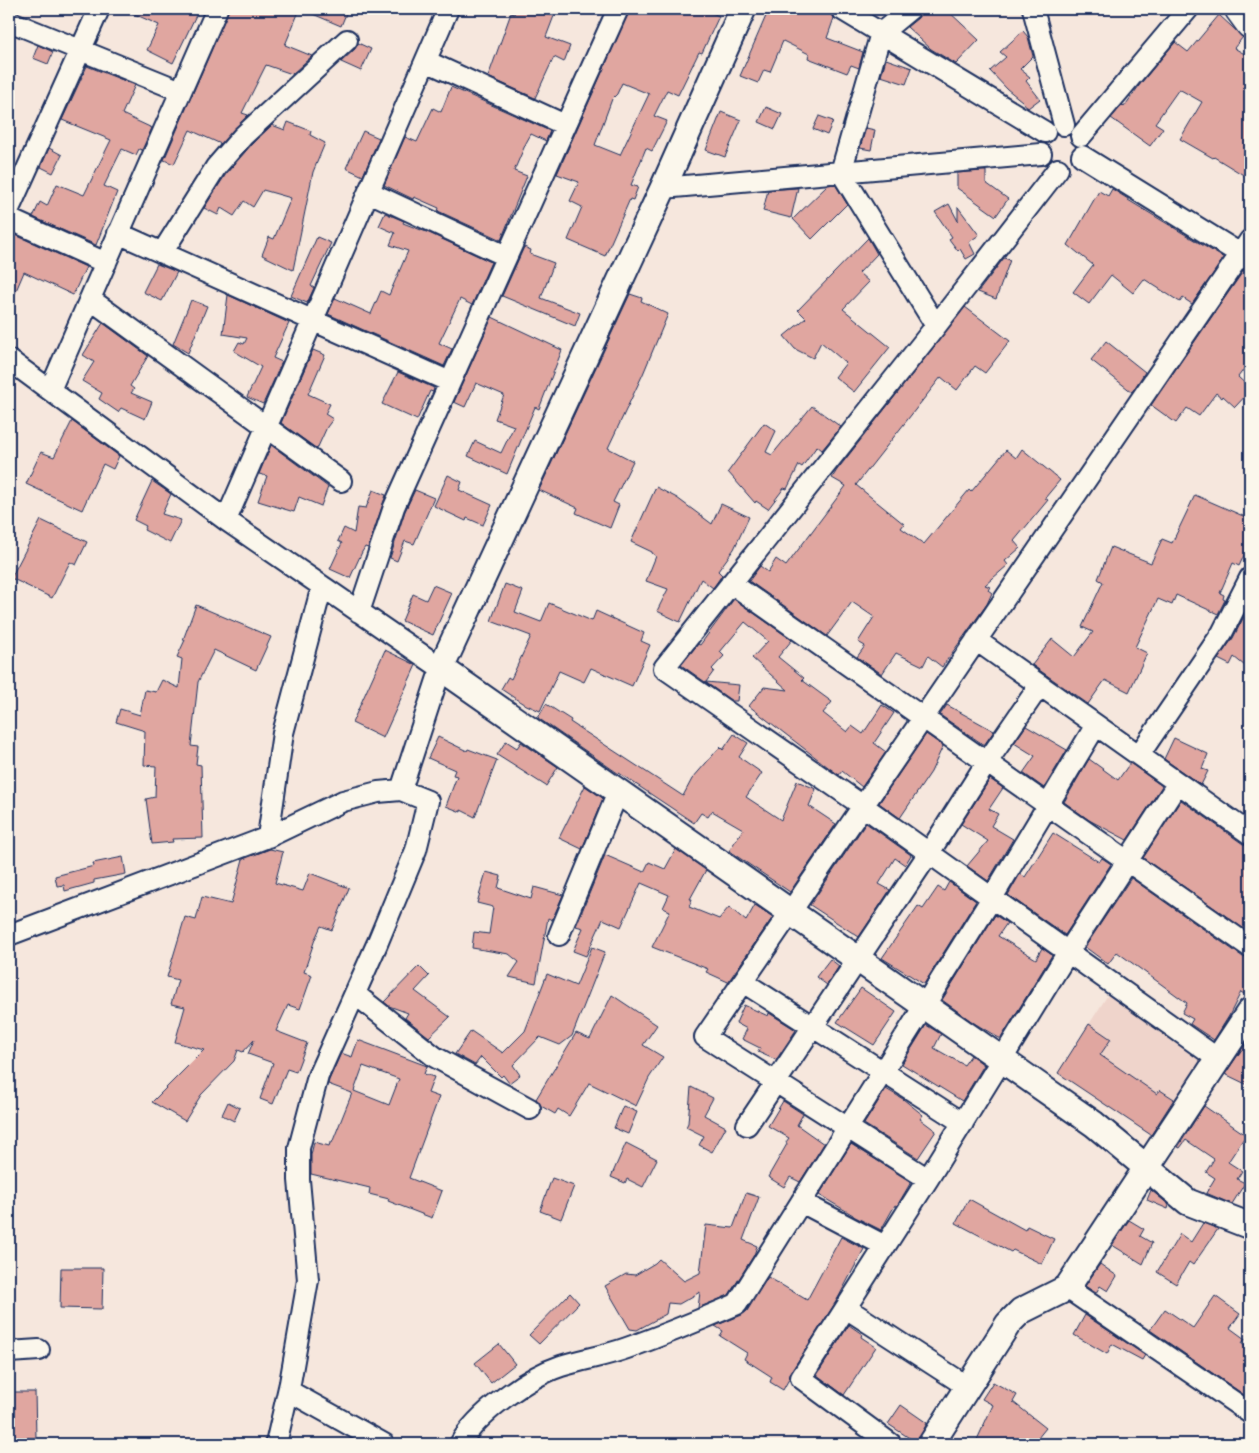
<svg xmlns="http://www.w3.org/2000/svg" width="1259" height="1453" font-family="'Playpen Sans',sans-serif">
<style>
.built{fill:#efd4cb}
.building{fill:#e0a6a0;stroke:#1b2f5e;fill-rule:evenodd}
.lines{fill:none;stroke-linecap:round;stroke-linejoin:round}
.minor-casing{stroke:#1b2f5e;stroke-width:24}
.tertiary-casing{stroke:#1b2f5e;stroke-width:29}
.secondary-casing{stroke:#1b2f5e;stroke-width:31}
.minor{stroke:#fbf7ec;stroke-width:20}
.tertiary{stroke:#fbf7ec;stroke-width:25}
.secondary{stroke:#fbf7ec;stroke-width:28}
</style>
<rect width="100%" height="100%" fill="#f6e7dd"/>
<filter id="ink" filterUnits="userSpaceOnUse"><feTurbulence type="fractalNoise" baseFrequency=".02" numOctaves="2"/><feDisplacementMap in="SourceGraphic" scale="10" xChannelSelector="R" yChannelSelector="G"/><feConvolveMatrix kernelMatrix="1 2 1 2 8 2 1 2 1" color-interpolation-filters="sRGB"/></filter>
<g filter="url(#ink)">
<!-- built -->
<path class="built" d="M 1111,990 L 1207,1057 L 1153,1136 L 1058,1073 Z"/>
<!-- building -->
<path class="building" d="M 123,9 L 199,9 L 173,63 L 147,50 L 159,25 Z
M 229,9 L 300,9 L 285,45 L 312,56 L 292,74 L 266,65 L 242,113 L 248,115 L 221,144 L 190,130 L 174,164 L 164,160 Z
M 301,9 L 348,9 L 341,26 Z
M 516,9 L 536,9 L 554,16 L 546,37 L 570,46 L 564,62 L 554,57 L 535,98 L 488,77 L 511,13 L 514,14 Z
M 630,9 L 703,9 L 719,16 L 702,53 L 699,52 L 678,95 L 667,90 L 654,116 L 667,121 L 652,151 L 646,148 L 631,185 L 638,187 L 633,200 L 630,199 L 605,256 L 568,240 L 582,207 L 570,201 L 579,182 L 557,174 ZM 622,83 L 649,94 L 620,155 L 595,145 L 612,99 L 617,94 Z
M 769,9 L 829,9 L 830,14 L 834,18 L 827,38 L 863,52 L 859,68 L 851,65 L 847,73 L 808,58 L 809,54 L 783,41 L 770,72 L 764,70 L 758,83 L 740,76 Z
M 922,9 L 946,9 L 979,40 L 956,64 L 931,49 L 907,27 L 918,18 Z
M 1219,15 L 1243,37 L 1234,48 L 1250,57 L 1250,179 L 1214,157 L 1213,158 L 1180,139 L 1202,102 L 1179,89 L 1155,123 L 1163,128 L 1150,146 L 1111,118 L 1122,105 L 1124,107 L 1141,83 L 1175,42 L 1188,52 Z
M 1023,31 L 1028,37 L 1033,56 L 1020,69 L 1030,77 L 1026,81 L 1040,99 L 1028,108 L 1022,101 L 1007,89 L 990,71 L 1006,57 L 1000,52 Z
M 358,43 L 371,49 L 361,71 L 341,62 L 355,49 Z
M 38,45 L 53,52 L 48,64 L 33,58 Z
M 886,59 L 912,68 L 906,84 L 881,76 Z
M 87,66 L 135,85 L 122,114 L 152,128 L 142,150 L 139,149 L 136,155 L 122,149 L 104,186 L 117,192 L 96,245 L 33,217 L 40,202 L 47,206 L 57,184 L 84,195 L 111,140 L 62,120 Z
M 451,87 L 550,131 L 546,141 L 531,134 L 526,143 L 514,171 L 527,176 L 501,240 L 438,211 L 439,208 L 414,197 L 413,199 L 384,185 L 405,137 L 417,142 L 433,108 L 441,112 Z
M 766,107 L 782,114 L 775,129 L 759,122 Z
M 721,112 L 741,120 L 725,157 L 706,150 Z
M 819,116 L 833,121 L 827,135 L 813,129 Z
M 288,122 L 311,131 L 310,135 L 325,143 L 313,172 L 293,270 L 262,255 L 269,237 L 274,239 L 291,198 L 263,190 L 253,207 L 244,201 L 234,216 L 221,208 L 218,215 L 204,208 L 226,174 L 252,144 L 272,125 L 285,130 Z
M 866,128 L 875,130 L 871,150 L 860,148 Z
M 363,131 L 379,138 L 363,176 L 346,168 Z
M 49,148 L 62,155 L 53,173 L 41,167 Z
M 983,171 L 986,171 L 986,183 L 1008,199 L 996,216 L 957,188 L 957,173 Z
M 835,184 L 847,204 L 812,239 L 793,219 L 828,185 Z
M 797,188 L 798,188 L 791,218 L 763,211 L 768,190 Z
M 1112,189 L 1128,199 L 1128,200 L 1224,258 L 1192,304 L 1183,298 L 1180,302 L 1144,279 L 1133,293 L 1111,275 L 1089,304 L 1073,292 L 1093,265 L 1068,245 L 1099,191 L 1108,196 Z
M 949,204 L 958,221 L 958,207 L 979,235 L 969,242 L 975,254 L 966,259 L 960,249 L 958,251 L 949,239 L 952,237 L 935,212 Z
M 385,213 L 404,221 L 403,223 L 429,233 L 491,262 L 472,305 L 460,299 L 439,343 L 452,349 L 444,366 L 328,314 L 335,298 L 371,314 L 381,291 L 389,295 L 408,251 L 390,245 L 395,233 L 379,226 Z
M 11,233 L 86,267 L 73,295 L 24,272 L 9,307 L 9,237 Z
M 317,237 L 331,243 L 311,286 L 314,288 L 307,303 L 291,296 Z
M 868,238 L 877,254 L 859,273 L 869,282 L 843,309 L 890,347 L 854,392 L 835,377 L 846,363 L 821,342 L 813,358 L 795,349 L 784,336 L 806,318 L 798,310 Z
M 524,247 L 531,250 L 530,254 L 554,263 L 541,298 L 580,313 L 575,326 L 502,296 Z
M 1004,258 L 1010,260 L 996,299 L 978,292 Z
M 157,264 L 177,272 L 162,301 L 143,292 Z
M 1244,270 L 1250,273 L 1250,361 L 1238,377 L 1250,388 L 1250,391 L 1235,407 L 1223,396 L 1222,398 L 1216,393 L 1199,416 L 1187,408 L 1176,423 L 1151,405 Z
M 630,294 L 642,298 L 641,301 L 668,314 L 643,374 L 608,448 L 633,461 L 613,502 L 619,505 L 610,528 L 576,513 L 578,508 L 539,490 Z
M 228,295 L 289,323 L 273,358 L 282,362 L 263,404 L 247,397 L 261,367 L 234,351 L 239,342 L 244,344 L 247,338 L 223,334 Z
M 191,300 L 207,306 L 188,353 L 173,344 Z
M 965,307 L 1010,341 L 985,373 L 975,366 L 957,390 L 941,377 L 856,485 L 904,524 L 901,528 L 924,544 L 969,490 L 971,492 L 1006,450 L 1016,458 L 1022,449 L 1060,480 L 1045,498 L 1048,500 L 1014,541 L 1020,548 L 1005,561 L 1008,565 L 985,585 L 990,587 L 988,590 L 992,593 L 987,604 L 942,667 L 928,656 L 923,666 L 896,653 L 882,674 L 857,657 L 865,646 L 858,642 L 874,617 L 852,602 L 827,636 L 749,581 L 760,566 L 768,572 L 776,559 L 786,566 L 846,486 L 832,478 L 837,470 Z
M 492,317 L 562,350 L 539,409 L 535,407 L 507,474 L 468,456 L 475,441 L 501,453 L 514,426 L 495,419 L 504,395 L 476,383 L 465,407 L 454,402 Z
M 103,323 L 148,356 L 130,386 L 134,389 L 131,393 L 152,402 L 145,419 L 121,408 L 118,412 L 99,399 L 102,393 L 82,381 L 94,362 L 83,355 Z
M 1106,341 L 1145,372 L 1132,392 L 1091,360 Z
M 313,350 L 325,355 L 308,394 L 330,404 L 325,414 L 333,419 L 327,427 L 317,449 L 281,423 Z
M 398,372 L 434,388 L 433,392 L 430,391 L 417,420 L 382,404 Z
M 812,406 L 841,427 L 822,450 L 817,446 L 802,467 L 799,465 L 787,489 L 784,488 L 768,509 L 756,501 L 755,503 L 728,472 L 764,423 L 776,431 L 766,452 L 772,455 Z
M 72,421 L 119,456 L 113,469 L 103,464 L 82,510 L 26,484 L 41,452 L 54,457 Z
M 271,445 L 328,487 L 321,506 L 299,497 L 294,512 L 258,501 L 267,476 L 259,474 Z
M 448,475 L 462,482 L 459,490 L 492,505 L 483,525 L 467,518 L 466,521 L 434,506 Z
M 152,481 L 171,494 L 162,514 L 181,520 L 170,543 L 144,530 L 146,526 L 134,520 Z
M 656,487 L 677,498 L 712,524 L 721,504 L 749,517 L 734,549 L 718,571 L 722,575 L 713,588 L 701,579 L 680,622 L 657,611 L 668,589 L 646,581 L 656,556 L 652,553 L 652,552 L 631,542 Z
M 373,490 L 386,495 L 368,548 L 365,547 L 362,552 L 350,578 L 330,569 L 342,543 L 338,541 L 344,528 L 354,533 L 358,507 L 366,508 Z
M 415,490 L 434,498 L 414,544 L 405,541 L 397,561 L 390,558 L 405,511 Z
M 1195,495 L 1250,519 L 1250,543 L 1239,566 L 1233,563 L 1220,593 L 1224,595 L 1223,599 L 1225,600 L 1218,614 L 1176,595 L 1172,605 L 1158,599 L 1135,647 L 1147,653 L 1129,692 L 1105,680 L 1088,704 L 1032,665 L 1052,639 L 1074,657 L 1093,632 L 1082,627 L 1103,582 L 1098,579 L 1111,547 L 1151,563 L 1162,539 L 1172,543 Z
M 41,520 L 87,542 L 76,565 L 70,562 L 52,598 L 11,578 Z
M 505,584 L 523,591 L 515,612 L 541,622 L 549,603 L 592,621 L 596,611 L 644,633 L 641,641 L 650,645 L 632,686 L 591,668 L 584,682 L 559,671 L 540,711 L 522,703 L 501,689 L 508,677 L 511,679 L 531,636 L 491,621 Z
M 433,585 L 452,593 L 433,635 L 402,621 L 413,594 L 426,600 Z
M 734,599 L 792,640 L 778,657 L 804,678 L 802,680 L 832,702 L 823,713 L 847,732 L 852,726 L 863,734 L 882,705 L 894,713 L 874,743 L 886,752 L 862,787 L 842,771 L 839,775 L 828,767 L 749,706 L 764,687 L 788,690 L 752,658 L 768,641 L 745,622 L 720,652 L 724,656 L 712,669 L 714,671 L 706,682 L 739,685 L 737,701 L 732,701 L 681,665 L 698,644 L 700,645 Z
M 196,605 L 271,637 L 256,670 L 214,650 L 198,682 L 191,746 L 198,747 L 196,764 L 201,765 L 203,838 L 172,839 L 173,842 L 152,844 L 146,799 L 155,797 L 156,766 L 144,765 L 145,731 L 116,722 L 120,709 L 140,715 L 145,690 L 156,692 L 162,680 L 179,688 L 182,659 L 177,657 L 185,640 L 183,640 Z
M 1247,611 L 1250,612 L 1250,670 L 1234,657 L 1230,665 L 1218,659 L 1233,638 Z
M 385,650 L 416,665 L 383,738 L 352,723 Z
M 546,704 L 571,720 L 570,722 L 683,796 L 692,779 L 720,747 L 723,750 L 734,734 L 748,743 L 739,757 L 762,773 L 746,797 L 781,820 L 797,781 L 816,789 L 809,806 L 836,824 L 790,892 L 729,851 L 743,829 L 712,811 L 708,817 L 701,813 L 694,823 L 619,773 L 619,774 L 538,718 Z
M 947,705 L 994,731 L 984,745 L 940,715 Z
M 1026,726 L 1067,750 L 1044,788 L 1023,773 L 1035,756 L 1014,743 Z
M 926,734 L 943,746 L 931,772 L 900,818 L 879,803 Z
M 438,737 L 467,751 L 468,749 L 497,760 L 475,817 L 461,810 L 461,812 L 446,806 L 457,776 L 453,775 L 455,770 L 428,758 Z
M 1174,738 L 1208,754 L 1202,769 L 1208,771 L 1201,785 L 1164,759 Z
M 506,741 L 517,748 L 521,742 L 558,767 L 546,786 L 497,755 Z
M 1089,759 L 1118,780 L 1130,763 L 1162,786 L 1127,840 L 1089,820 L 1064,802 Z
M 990,779 L 1003,788 L 989,809 L 998,814 L 991,826 L 1013,839 L 988,881 L 967,866 L 988,841 L 961,824 Z
M 585,786 L 603,798 L 582,849 L 559,838 Z
M 1181,800 L 1243,844 L 1250,846 L 1250,933 L 1143,858 Z
M 866,823 L 911,855 L 905,865 L 895,858 L 879,884 L 890,890 L 859,937 L 810,905 Z
M 1053,833 L 1099,862 L 1102,858 L 1111,864 L 1065,935 L 1008,895 L 1020,874 L 1025,877 Z
M 270,849 L 283,852 L 275,883 L 303,891 L 310,873 L 349,888 L 332,930 L 321,926 L 315,939 L 304,972 L 312,975 L 300,1009 L 288,1005 L 276,1031 L 307,1043 L 296,1072 L 287,1069 L 273,1104 L 260,1099 L 273,1063 L 248,1054 L 254,1040 L 243,1052 L 238,1050 L 234,1061 L 201,1095 L 185,1121 L 152,1102 L 204,1050 L 175,1042 L 185,1007 L 171,1004 L 178,980 L 167,977 L 185,917 L 196,920 L 202,897 L 231,904 L 243,859 Z
M 676,849 L 706,870 L 690,899 L 692,899 L 689,907 L 719,919 L 729,907 L 746,921 L 755,905 L 773,917 L 728,982 L 706,972 L 708,969 L 652,947 L 670,911 L 663,908 L 669,895 L 641,883 L 621,927 L 603,919 L 586,956 L 573,951 L 583,928 L 576,926 L 605,855 L 644,872 L 649,862 L 665,869 Z
M 123,857 L 126,874 L 94,880 L 94,883 L 65,891 L 64,885 L 57,886 L 55,876 L 94,866 L 93,863 Z
M 486,872 L 501,876 L 498,888 L 531,899 L 534,887 L 563,895 L 552,920 L 548,918 L 536,983 L 509,977 L 519,962 L 509,954 L 472,948 L 474,932 L 489,934 L 493,907 L 477,903 Z
M 1131,878 L 1243,957 L 1250,959 L 1250,985 L 1244,994 L 1241,992 L 1229,1016 L 1214,1040 L 1190,1024 L 1193,1019 L 1182,1013 L 1187,1003 L 1117,952 L 1108,964 L 1085,947 Z
M 949,882 L 976,901 L 924,984 L 882,958 L 918,906 L 923,909 L 938,887 L 944,891 Z
M 995,915 L 1007,923 L 998,936 L 1036,959 L 1042,948 L 1052,955 L 1001,1038 L 999,1038 L 974,1023 L 942,1000 Z
M 592,947 L 605,952 L 572,1036 L 560,1045 L 540,1037 L 513,1065 L 520,1075 L 509,1083 L 503,1075 L 501,1077 L 481,1057 L 475,1065 L 455,1054 L 471,1031 L 503,1053 L 525,1031 L 547,974 L 576,986 Z
M 830,959 L 839,966 L 827,985 L 816,977 Z
M 419,966 L 429,976 L 415,991 L 450,1017 L 429,1037 L 405,1018 L 408,1013 L 389,1006 L 384,1002 Z
M 861,988 L 896,1012 L 874,1045 L 837,1022 Z
M 612,995 L 657,1025 L 643,1045 L 663,1057 L 649,1078 L 636,1106 L 589,1083 L 569,1116 L 558,1109 L 555,1114 L 541,1106 L 536,1099 L 576,1033 L 590,1039 Z
M 744,1005 L 768,1016 L 769,1013 L 796,1030 L 776,1060 L 758,1052 L 760,1048 L 742,1039 L 747,1029 L 736,1023 Z
M 1089,1024 L 1111,1039 L 1100,1055 L 1157,1094 L 1160,1090 L 1174,1099 L 1151,1135 L 1058,1073 Z
M 926,1025 L 941,1034 L 934,1048 L 964,1065 L 971,1055 L 984,1065 L 962,1101 L 902,1064 Z
M 1249,1039 L 1250,1040 L 1250,1086 L 1225,1074 Z
M 358,1040 L 427,1066 L 424,1074 L 434,1077 L 428,1093 L 439,1097 L 409,1178 L 442,1191 L 432,1218 L 388,1201 L 389,1199 L 369,1194 L 370,1188 L 311,1174 L 311,1155 L 314,1142 L 329,1146 L 330,1143 L 332,1143 L 352,1093 L 328,1084 L 329,1080 L 341,1053 L 352,1057 ZM 363,1066 L 399,1079 L 389,1105 L 354,1091 Z
M 691,1087 L 713,1098 L 704,1115 L 726,1127 L 712,1152 L 699,1145 L 704,1136 L 686,1127 L 688,1123 Z
M 886,1089 L 903,1099 L 923,1115 L 920,1119 L 936,1131 L 918,1158 L 864,1124 Z
M 783,1101 L 803,1114 L 797,1125 L 824,1144 L 800,1182 L 790,1177 L 784,1187 L 768,1177 L 787,1144 L 786,1142 L 789,1138 L 768,1126 Z
M 228,1102 L 240,1108 L 234,1121 L 222,1115 Z
M 623,1106 L 637,1112 L 628,1134 L 614,1128 Z
M 1204,1106 L 1246,1135 L 1228,1162 L 1242,1171 L 1237,1179 L 1245,1183 L 1232,1204 L 1206,1193 L 1215,1178 L 1206,1172 L 1214,1159 L 1186,1140 L 1180,1148 L 1178,1147 Z
M 626,1143 L 657,1159 L 643,1187 L 627,1179 L 625,1183 L 611,1177 Z
M 851,1144 L 911,1182 L 897,1206 L 895,1205 L 881,1230 L 853,1216 L 853,1215 L 819,1195 Z
M 552,1178 L 574,1186 L 561,1219 L 540,1211 Z
M 1151,1190 L 1169,1205 L 1168,1209 L 1147,1200 Z
M 746,1193 L 759,1197 L 743,1240 L 757,1246 L 754,1255 L 729,1295 L 698,1308 L 700,1292 L 679,1304 L 668,1303 L 666,1314 L 637,1330 L 630,1329 L 605,1286 L 626,1274 L 635,1275 L 655,1263 L 659,1259 L 684,1281 L 700,1273 L 706,1225 L 733,1228 Z
M 969,1199 L 1025,1230 L 1027,1226 L 1054,1239 L 1042,1264 L 1013,1250 L 1011,1252 L 956,1223 Z
M 1129,1220 L 1144,1229 L 1140,1236 L 1152,1243 L 1143,1264 L 1112,1245 Z
M 1203,1223 L 1218,1229 L 1193,1265 L 1189,1262 L 1176,1284 L 1157,1272 L 1180,1234 L 1191,1242 Z
M 841,1237 L 864,1249 L 836,1302 L 791,1372 L 789,1379 L 783,1390 L 770,1382 L 772,1377 L 744,1359 L 747,1353 L 720,1336 L 723,1331 L 715,1326 L 742,1315 L 747,1311 L 768,1277 L 807,1300 Z
M 1100,1264 L 1117,1276 L 1108,1291 L 1100,1286 L 1096,1293 L 1085,1286 Z
M 61,1268 L 103,1268 L 102,1309 L 60,1308 Z
M 570,1293 L 579,1303 L 539,1344 L 529,1335 Z
M 1215,1296 L 1240,1314 L 1230,1328 L 1245,1339 L 1242,1343 L 1250,1349 L 1250,1399 L 1150,1330 L 1165,1309 L 1193,1328 Z
M 1085,1315 L 1145,1355 L 1142,1360 L 1112,1344 L 1107,1354 L 1074,1335 Z
M 849,1325 L 862,1334 L 861,1337 L 876,1347 L 844,1395 L 817,1375 Z
M 499,1344 L 515,1364 L 491,1383 L 475,1363 Z
M 993,1382 L 1017,1395 L 1013,1402 L 1046,1428 L 1033,1444 L 975,1444 L 993,1405 L 982,1399 Z
M 11,1392 L 35,1392 L 36,1438 L 11,1438 Z
M 901,1405 L 927,1423 L 917,1443 L 888,1424 Z"/>
<g class="lines">
<!-- minor casing -->
<g class="minor-casing">
<path id="minor" d="M 841,9 L 1045,132
M 910,9 L 881,33 L 841,172 L 936,326
M 1033,9 L 1064,125
M 9,21 L 181,91
M 426,61 L 565,125
M 1081,136 L 1188,9
M 1082,156 L 1250,260
M 1058,169 L 936,326 L 664,668 L 863,806 L 1218,1059
M 663,188 L 1041,154
M 369,192 L 506,256
M 9,209 L 99,9
M 9,219 L 106,263
M 118,233 L 450,382
M 162,253 L 216,167 L 243,136 L 347,40
M 90,299 L 341,481
M 9,360 L 226,520 L 441,668 L 401,790
M 50,390 L 217,9
M 226,520 L 448,9
M 731,583 L 1250,947
M 359,612 L 394,507 L 618,9
M 976,640 L 1250,834
M 1139,755 L 1222,633 L 1250,578
M 268,837 L 283,733 L 322,586
M 9,935 L 268,837 L 343,801 L 378,792 L 401,790 L 428,801 L 416,850 L 377,944 L 318,1076 L 299,1148 L 299,1180 L 308,1280 L 290,1383 L 276,1444
M 559,935 L 618,792
M 743,982 L 963,1123
M 355,994 L 435,1057 L 530,1109
M 747,1125 L 929,853 L 987,762 L 1040,685
M 928,1179 L 705,1037 L 1250,240
M 801,1202 L 885,1246
M 1067,1288 L 1250,1413
M 846,1308 L 968,1387
M 9,1352 L 39,1350
M 289,1391 L 384,1444
M 460,1444 C 477,1413 528,1377 561,1366 C 583,1359 605,1356 627,1348 C 664,1335 700,1320 737,1304 L 992,898 L 1096,725
M 891,1444 L 801,1378 L 928,1179 L 1068,952 L 1178,783"/>
</g>
<!-- tertiary casing -->
<g class="tertiary-casing">
<path id="tertiary" d="M 743,9 L 663,188 L 441,668 L 1094,1124 L 1188,1202 L 1250,1226
M 931,1444 L 1008,1324 L 1021,1311 L 1067,1288 L 1250,1011"/>
</g>
<!-- secondary casing -->
<g class="secondary-casing">
<path id="secondary" d="M 1239,9 L 1250,24"/>
</g>
<!-- minor -->
<use href="#minor" class="minor"/>
<!-- tertiary -->
<use href="#tertiary" class="tertiary"/>
<!-- secondary -->
<use href="#secondary" class="secondary"/>
</g>
</g>
<!-- margin -->
<rect width="1259" height="1453" fill="none" stroke="#fbf7ec" stroke-width="30"/>
<rect x="15" y="15" width="1229" height="1423" fill="none" stroke="#1b2f5e" stroke-width="2" filter="url(#ink)"/>
</svg>
